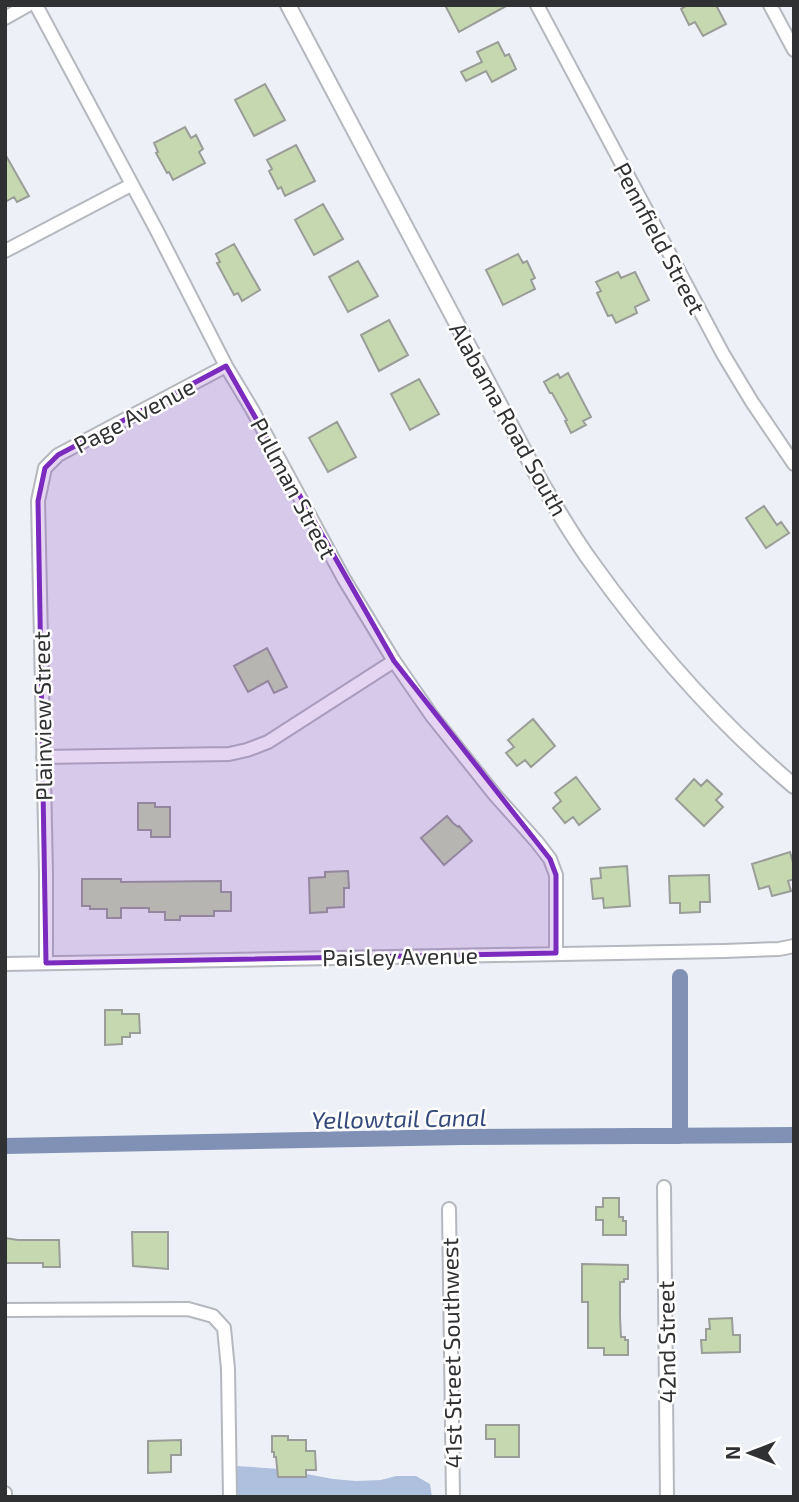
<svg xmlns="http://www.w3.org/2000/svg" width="799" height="1502" font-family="'Exo 2',sans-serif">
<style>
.green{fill:#afbfde}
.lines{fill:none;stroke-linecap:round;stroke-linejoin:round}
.canal{stroke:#8091b5;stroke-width:16}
.building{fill:#c5d8b0;stroke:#9b9d98;stroke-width:2}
.minor-casing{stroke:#b5b8be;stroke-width:16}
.tertiary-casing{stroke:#b5b8be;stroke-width:18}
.minor{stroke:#fff;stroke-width:12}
.tertiary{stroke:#fff;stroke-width:14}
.marked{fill:#7b2cbf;fill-opacity:0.2;stroke:#7b2cbf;stroke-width:5;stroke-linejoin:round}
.labels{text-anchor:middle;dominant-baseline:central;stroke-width:5;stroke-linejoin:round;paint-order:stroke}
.street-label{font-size:23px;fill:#303133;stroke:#fff}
.water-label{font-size:24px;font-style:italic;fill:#33497a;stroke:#fff}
</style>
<rect width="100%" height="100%" fill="#edf0f6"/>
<!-- green -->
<path class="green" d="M 236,1466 L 280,1469 L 333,1479 L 356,1481 L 381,1480 L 396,1476 L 416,1476 L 430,1484 L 432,1497 L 236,1497 Z"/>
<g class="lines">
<!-- canal -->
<path class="canal" d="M 680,977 L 680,1136
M 5,1146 L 462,1137 L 794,1135"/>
</g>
<!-- building -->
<path class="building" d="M 445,5 L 508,5 L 459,32 Z
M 688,5 L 716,5 L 726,24 L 703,36 L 695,22 L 689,25 L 681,9 Z
M 498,42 L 505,56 L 509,54 L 516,69 L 492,82 L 486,71 L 466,81 L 461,72 L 482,62 L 477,52 Z
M 265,84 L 285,120 L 254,136 L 235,100 Z
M 185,127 L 191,138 L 196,135 L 203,149 L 199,152 L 205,163 L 173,180 L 169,172 L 167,173 L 156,153 L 158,152 L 154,143 Z
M 296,145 L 315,181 L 285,196 L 281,187 L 278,189 L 269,171 L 272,169 L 267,160 Z
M 5,154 L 29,196 L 17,202 L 14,197 L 5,202 Z
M 323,204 L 343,239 L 314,255 L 295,220 Z
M 234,244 L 260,290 L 242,301 L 238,293 L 234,295 L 217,263 L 220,262 L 216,254 Z
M 518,254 L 523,263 L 527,261 L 535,278 L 531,280 L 535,289 L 503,305 L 486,270 Z
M 358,261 L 378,296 L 348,312 L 329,277 Z
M 618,272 L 621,278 L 635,272 L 649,300 L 635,307 L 637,313 L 616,323 L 612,315 L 608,316 L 597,293 L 601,291 L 596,282 Z
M 389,320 L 408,355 L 379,371 L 361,335 Z
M 568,373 L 591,417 L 583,421 L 586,425 L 571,433 L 565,421 L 567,420 L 552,393 L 550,393 L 544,382 L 558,374 L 560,378 Z
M 419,379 L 439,414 L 410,430 L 391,394 Z
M 337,422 L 356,457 L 328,472 L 309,438 Z
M 764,506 L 777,525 L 781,522 L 789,533 L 766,548 L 746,518 Z
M 267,648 L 287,687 L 274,693 L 268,681 L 248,692 L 234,666 Z
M 533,719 L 555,746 L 531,767 L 525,760 L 517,766 L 506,753 L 514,747 L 508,740 Z
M 576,777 L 600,809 L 579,825 L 573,817 L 565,823 L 553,808 L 561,801 L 555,793 Z
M 694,779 L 701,786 L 707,780 L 722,794 L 716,800 L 723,807 L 704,826 L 676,799 Z
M 138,803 L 155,803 L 155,807 L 170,807 L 170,837 L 151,837 L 151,830 L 138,830 Z
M 447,816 L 453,823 L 458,827 L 459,826 L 472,841 L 444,865 L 421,838 Z
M 790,852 L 794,866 L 794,879 L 788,881 L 791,891 L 772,896 L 769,886 L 759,889 L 752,864 Z
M 627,866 L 630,906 L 604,908 L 603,898 L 593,899 L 591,879 L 601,878 L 600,868 Z
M 348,871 L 349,888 L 344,888 L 344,907 L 327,908 L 327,912 L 310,913 L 309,878 L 325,877 L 325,872 Z
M 709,875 L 710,902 L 700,902 L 700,912 L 680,913 L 680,903 L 670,903 L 669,876 Z
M 82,879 L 121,879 L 121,882 L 221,881 L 221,892 L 231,892 L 231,911 L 214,911 L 214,916 L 180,916 L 180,920 L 165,920 L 165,912 L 149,912 L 149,908 L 121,908 L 121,918 L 107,918 L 107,909 L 90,909 L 90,906 L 82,906 Z
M 105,1010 L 122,1010 L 122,1014 L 139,1014 L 140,1033 L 130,1033 L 130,1037 L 122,1037 L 122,1044 L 105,1045 Z
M 603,1198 L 619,1198 L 619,1217 L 623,1217 L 623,1221 L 626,1221 L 626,1235 L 603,1235 L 603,1220 L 596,1220 L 596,1207 L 603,1207 Z
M 132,1232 L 168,1232 L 168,1269 L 133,1266 Z
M 5,1238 L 18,1240 L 59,1240 L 60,1267 L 43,1267 L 43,1263 L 5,1263 Z
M 582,1264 L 628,1265 L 628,1279 L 624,1279 L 624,1282 L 620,1282 L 620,1317 L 621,1337 L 625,1337 L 625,1340 L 628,1340 L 628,1355 L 604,1355 L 604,1348 L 588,1348 L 588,1302 L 582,1302 Z
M 732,1318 L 733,1335 L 740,1335 L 740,1352 L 702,1353 L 701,1340 L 706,1340 L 706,1329 L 710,1329 L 709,1319 Z
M 486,1425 L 519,1425 L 519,1457 L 495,1457 L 495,1439 L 486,1439 Z
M 272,1436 L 288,1436 L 288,1440 L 306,1440 L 306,1451 L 315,1451 L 316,1470 L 306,1470 L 306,1477 L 278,1477 L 276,1457 L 274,1457 L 274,1452 L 272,1452 Z
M 181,1440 L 181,1455 L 171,1455 L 171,1472 L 148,1473 L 148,1441 Z"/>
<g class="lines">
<!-- minor casing -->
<g class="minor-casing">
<path id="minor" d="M 36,5 L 157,231 L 226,366 L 253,411 L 344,579 L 394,661 L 432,716 L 495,795 L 537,842 L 550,859 L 556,875 L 556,953
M 537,5 L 723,354 L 752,402 L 794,464
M 770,5 L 794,50
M 5,18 L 28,5
M 5,251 L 131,185
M 43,757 L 229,754 L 247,750 L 268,742 L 394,661
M 46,963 L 46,873 L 38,501 L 45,468 L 58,455 L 226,366
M 5,964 L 724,951 L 779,949 L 794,946
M 664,1187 L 667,1497
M 449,1209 L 453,1497
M 5,1310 L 188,1309 L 213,1316 L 224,1328 L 228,1369 L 230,1497
M 5,1493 L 5,1497"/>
</g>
<!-- tertiary casing -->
<g class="tertiary-casing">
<path id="tertiary" d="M 288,5 L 538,477 C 555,506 572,536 592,563 C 650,644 718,722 794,786"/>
</g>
<!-- minor -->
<use href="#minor" class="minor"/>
<!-- tertiary -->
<use href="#tertiary" class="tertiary"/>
</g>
<!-- marked area -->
<path class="marked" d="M 226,366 L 394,661 L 550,859 L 556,875 L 556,953 L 46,963 L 38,501 L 45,468 L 58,455 Z"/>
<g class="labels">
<!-- street labels -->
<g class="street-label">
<text transform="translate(660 238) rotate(62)">Pennfield Street</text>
<text transform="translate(134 415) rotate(-28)">Page Avenue</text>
<text transform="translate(509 419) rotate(61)">Alabama Road South</text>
<text transform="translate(294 488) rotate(62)">Pullman Street</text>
<text transform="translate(42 716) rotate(-91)">Plainview Street</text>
<text transform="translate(400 956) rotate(-1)">Paisley Avenue</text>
<text transform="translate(666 1342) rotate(-91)">42nd Street</text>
<text transform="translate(451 1353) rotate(-91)">41st Street Southwest</text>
</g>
<!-- water labels -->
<g class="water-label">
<text transform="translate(399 1118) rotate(-1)">Yellowtail Canal</text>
</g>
</g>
<!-- border -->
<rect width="799" height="1502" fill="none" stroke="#303133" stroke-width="14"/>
<!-- north arrow -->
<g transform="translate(750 1453) rotate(270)" stroke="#ffffff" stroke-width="5" paint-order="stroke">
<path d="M0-5L12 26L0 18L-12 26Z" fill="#303133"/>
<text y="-10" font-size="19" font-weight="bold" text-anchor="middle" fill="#303133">N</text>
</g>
</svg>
